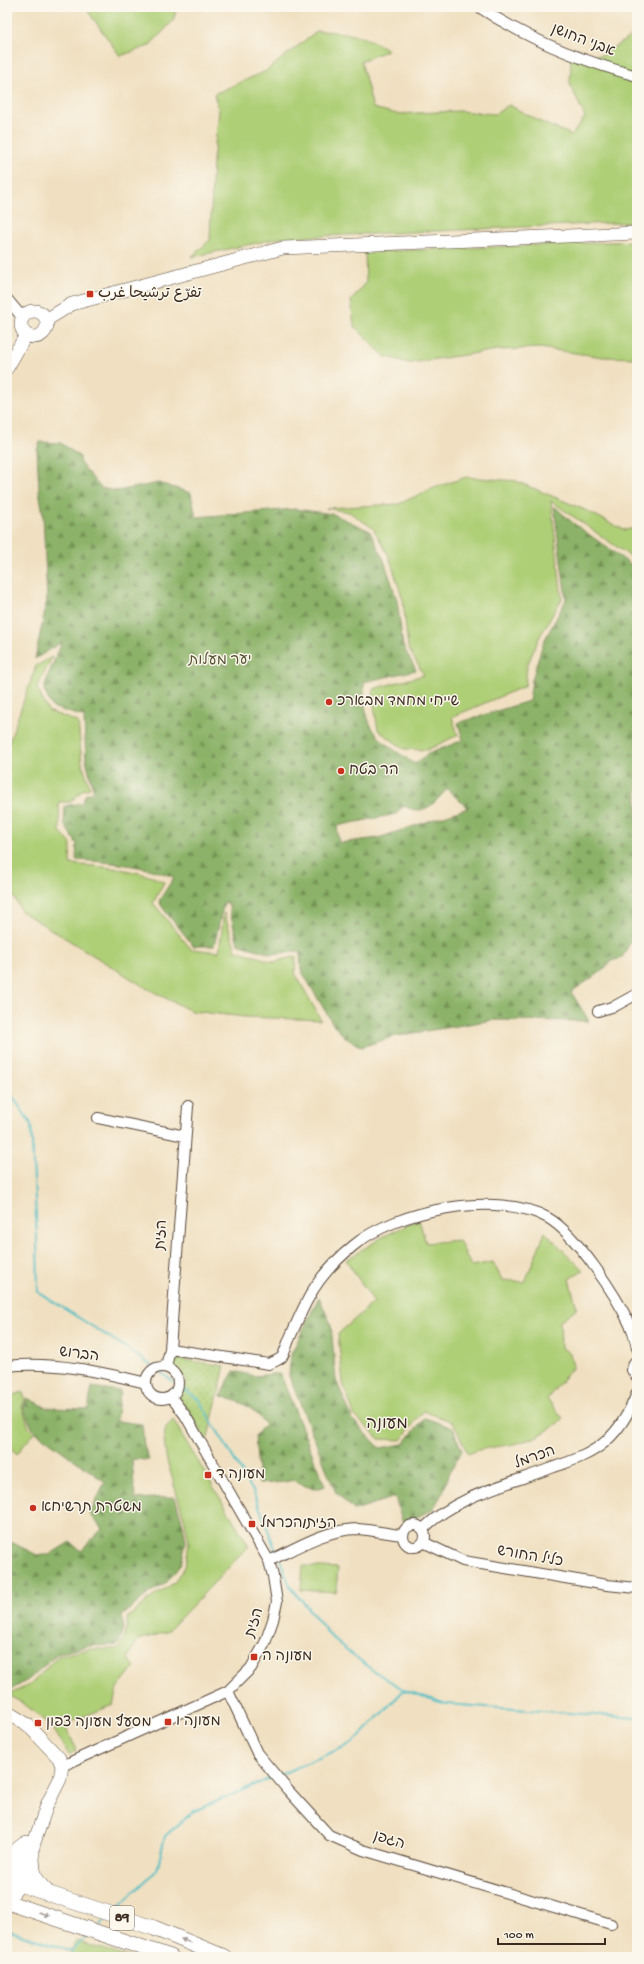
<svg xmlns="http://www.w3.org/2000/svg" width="644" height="1964" font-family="'Gochi Hand','Playpen Sans Arabic','Playpen Sans Hebrew',sans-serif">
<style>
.green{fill:#afcf77;stroke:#757c4a}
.forest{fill:url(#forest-firs);stroke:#636e43;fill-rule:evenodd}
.park{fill:url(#park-dots);stroke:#757c4a}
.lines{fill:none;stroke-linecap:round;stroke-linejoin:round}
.stream{stroke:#4fbdc5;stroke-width:2}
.minor-casing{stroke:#564536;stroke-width:12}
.major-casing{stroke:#564536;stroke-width:14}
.highway-casing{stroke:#564536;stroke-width:16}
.minor{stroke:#fff;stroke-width:10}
.major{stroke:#fff;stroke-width:13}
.highway{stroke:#fff;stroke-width:15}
.oneway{fill:#a79f9a}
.poi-dot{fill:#c8321e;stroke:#fbf7ec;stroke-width:1.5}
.labels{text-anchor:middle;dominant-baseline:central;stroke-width:3;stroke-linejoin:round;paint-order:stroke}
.shield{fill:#fbf7ec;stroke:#75685c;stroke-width:1}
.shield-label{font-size:14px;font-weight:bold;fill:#3b2a1e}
.street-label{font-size:15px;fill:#3b2a1e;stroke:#fbf7ec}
.poi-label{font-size:15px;fill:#3b2a1e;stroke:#fbf7ec;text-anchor:start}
.park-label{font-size:15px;fill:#585334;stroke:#fbf7ec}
.quarter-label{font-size:17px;fill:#3b2a1e;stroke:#fbf7ec}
</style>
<defs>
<pattern id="forest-firs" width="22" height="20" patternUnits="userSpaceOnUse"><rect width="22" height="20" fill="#8bb268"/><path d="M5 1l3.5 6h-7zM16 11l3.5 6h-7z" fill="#739155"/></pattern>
<pattern id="park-dots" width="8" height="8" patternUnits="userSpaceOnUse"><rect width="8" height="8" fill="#afcf77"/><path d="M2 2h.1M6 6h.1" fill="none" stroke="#97b266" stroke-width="1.8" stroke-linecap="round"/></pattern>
</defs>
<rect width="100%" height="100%" fill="#fbf7ec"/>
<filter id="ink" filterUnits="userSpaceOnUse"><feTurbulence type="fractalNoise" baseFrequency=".025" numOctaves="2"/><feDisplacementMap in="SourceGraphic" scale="8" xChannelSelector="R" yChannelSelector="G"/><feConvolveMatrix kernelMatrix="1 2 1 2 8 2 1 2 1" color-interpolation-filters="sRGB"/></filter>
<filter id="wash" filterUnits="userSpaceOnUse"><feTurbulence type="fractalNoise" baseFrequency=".012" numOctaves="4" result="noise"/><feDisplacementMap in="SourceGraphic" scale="16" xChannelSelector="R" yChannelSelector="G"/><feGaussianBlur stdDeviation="0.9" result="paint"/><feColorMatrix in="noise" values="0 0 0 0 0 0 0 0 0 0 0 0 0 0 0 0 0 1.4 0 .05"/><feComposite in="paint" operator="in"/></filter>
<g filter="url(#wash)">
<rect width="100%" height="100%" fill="#f0e0c1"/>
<!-- green -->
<path class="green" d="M 85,7 L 177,7 L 173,21 L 149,46 L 120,56 Z
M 317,31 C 344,32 365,34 388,50 L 361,61 L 373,108 L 397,114 L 459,111 L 495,114 L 509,105 L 543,123 L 572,135 L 585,117 L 570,84 L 571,58 L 603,55 L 637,32 L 637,222 L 280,238 L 191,257 L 210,240 L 213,160 L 219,111 L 214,94 L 266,71 Z
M 637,241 L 637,358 L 603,357 L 540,348 L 498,350 L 409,363 L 384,356 L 354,326 L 351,301 L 366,283 L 365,252 Z
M 466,477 L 516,481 L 583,509 L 624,530 L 637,528 L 637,561 L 551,501 L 562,599 L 540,636 L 527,666 L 525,686 L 452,717 L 458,735 L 427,750 L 404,749 L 378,730 L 374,706 L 373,689 L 424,675 L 408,648 L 403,600 L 389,556 L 373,528 L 349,512 L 326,508 L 399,504 L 431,489 Z
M 52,657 L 37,688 L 48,711 L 78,722 L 82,763 L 90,788 L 82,790 L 71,802 L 59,802 L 60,831 L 71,844 L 70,864 C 102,867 135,868 164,882 L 153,903 L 191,949 L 219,952 L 224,913 L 236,950 L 274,962 L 296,956 L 295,973 L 321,1020 L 245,1017 L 191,1011 L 148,989 L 21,911 L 11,891 L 7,869 L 7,748 L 36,666 Z
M 419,1220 L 426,1243 L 459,1240 L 471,1266 L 493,1262 L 502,1280 L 525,1282 L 545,1232 L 583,1270 L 569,1279 L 577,1308 L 560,1321 L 561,1348 L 570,1353 L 573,1367 L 547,1399 L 563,1418 C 551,1431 532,1440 514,1444 C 498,1447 483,1447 468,1454 L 453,1422 L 423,1411 L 401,1440 L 379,1439 L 354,1415 L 343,1383 L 338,1334 L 374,1302 L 346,1260 L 384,1236 Z
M 23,1392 L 25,1399 L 22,1407 L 29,1428 L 34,1433 L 17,1454 L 7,1445 L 7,1397 Z
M 173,1420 L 249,1546 L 167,1632 L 138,1640 L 128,1658 L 135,1667 L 117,1689 L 113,1705 L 64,1724 L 77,1750 L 69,1755 L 51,1725 L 24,1704 L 8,1695 L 31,1684 L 58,1656 L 90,1649 L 119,1649 L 127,1630 L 127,1618 L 155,1595 L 174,1583 L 185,1567 L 189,1543 L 185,1522 L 166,1457 L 164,1438 L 166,1427 Z
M 303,1566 L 338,1568 L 336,1592 L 301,1590 Z
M 76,1941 L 128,1957 L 68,1957 Z"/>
<!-- forest -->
<path class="forest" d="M 40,442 L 61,443 L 80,457 L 80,463 L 101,488 L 117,491 L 159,483 L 191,493 L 196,517 L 295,509 L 333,514 L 370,531 L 384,560 L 397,600 L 403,646 L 416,670 L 364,682 C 363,731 377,739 415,764 L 428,754 L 463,740 L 458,723 L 529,701 L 532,680 L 543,643 L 566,600 L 554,506 L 573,523 L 637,569 L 637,929 L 622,958 L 611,961 L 602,971 L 571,992 L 589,1021 L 493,1020 L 396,1036 L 361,1047 L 344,1036 L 334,1026 L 301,970 L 300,951 L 271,954 L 238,944 L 228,903 L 224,902 L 214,946 L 193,946 C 185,933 163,912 159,901 L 174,877 C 142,865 110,862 76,860 L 77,844 L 64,824 L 65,806 L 82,803 L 86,794 L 94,792 L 86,760 L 84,717 L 52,707 L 44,690 L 48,675 L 62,642 L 35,659 L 47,600 L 43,514 L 39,490 L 37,450 ZM 447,789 L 468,808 L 378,838 L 339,843 L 337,826 L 396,814 L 404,806 C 425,817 434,803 447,789 Z
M 319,1297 L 331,1325 L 336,1380 L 353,1420 L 380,1448 L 403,1444 L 425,1418 L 453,1428 L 462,1451 L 450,1472 L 443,1492 L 433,1509 L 417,1517 L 402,1521 L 395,1497 L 354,1510 L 336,1493 L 289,1376 L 291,1354 Z
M 234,1371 L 255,1376 L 280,1373 L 325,1486 C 313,1492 304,1485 293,1480 L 285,1482 L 259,1484 L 255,1436 L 265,1424 C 252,1405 242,1403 221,1396 L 225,1386 Z
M 92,1387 L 120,1391 L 116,1421 L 142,1424 L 144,1446 L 149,1460 L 132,1459 L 135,1499 L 175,1497 L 183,1525 L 186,1542 L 181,1564 L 166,1583 L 149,1593 L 122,1616 L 124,1629 L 118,1645 L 89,1646 L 57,1654 L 28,1680 L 7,1692 L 7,1540 L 37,1555 L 49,1555 L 70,1542 L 81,1551 L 102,1529 L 90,1514 L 105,1482 L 33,1430 L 23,1408 L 27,1398 L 47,1408 L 88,1409 Z"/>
<!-- park -->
<path class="park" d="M 172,1358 L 225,1366 L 207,1441 L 187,1408 L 177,1397 L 186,1384 L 181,1373 L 172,1365 Z"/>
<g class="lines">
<!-- stream -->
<path class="stream" d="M 7,1088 L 31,1124 L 37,1237 L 38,1292 L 125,1347 L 199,1400 L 254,1493 L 277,1554
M 280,1560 L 290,1586 L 333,1639 L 371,1669 L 404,1690 L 446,1704 L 637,1718
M 279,1775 L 353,1743 L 404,1690
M 116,1909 L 157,1870 L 165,1836 L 194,1811 L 273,1777
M 99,1926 L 106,1919
M 7,1930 L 72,1951 L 88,1936"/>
</g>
</g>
<g filter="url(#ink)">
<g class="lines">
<!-- minor casing -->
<g class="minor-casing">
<path id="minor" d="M 479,7 C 527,39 582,61 637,76
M 7,299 L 22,317
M 598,1011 L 615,1006 L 637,994
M 98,1118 L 185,1136
M 170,1349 L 269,1364 C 273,1362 279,1360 282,1357 C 285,1352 287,1345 289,1340 C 295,1326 301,1312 308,1299 C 318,1279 336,1260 353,1246 C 395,1210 498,1190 548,1218 C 576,1234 616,1295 630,1325 C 634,1332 635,1340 637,1348
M 637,1360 L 634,1363 L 632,1370 L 637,1377
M 7,1366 C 53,1361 102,1372 146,1383
M146 1383a16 16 0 1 1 32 0a16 16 0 1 1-32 0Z
M 166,1367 L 170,1349 L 188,1106
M403 1536a11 11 0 1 1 22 0a11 11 0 1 1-22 0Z
M 423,1529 C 457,1495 510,1484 554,1467 C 572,1461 592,1454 606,1441 C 621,1428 630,1411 637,1393
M 423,1542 L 463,1561 L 607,1585 L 637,1588
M 269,1561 C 296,1548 327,1529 358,1529 C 373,1530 389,1534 403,1535
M 228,1691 L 257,1753 L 287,1789 L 329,1835 L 363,1850 L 611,1924
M 62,1766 L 228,1691 L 251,1668 L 265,1643 L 273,1620 L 277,1602 L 273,1576 L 269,1561 L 185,1415 L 171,1397"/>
</g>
<!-- major casing -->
<g class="major-casing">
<path id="major" d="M21 324a13 13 0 1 1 26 0a13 13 0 1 1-26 0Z
M 46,320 L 72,304 L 283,248 L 637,233
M 7,368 L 26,335
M 7,1712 L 28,1725 L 59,1758 L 62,1766 L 60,1779 L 47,1805 L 20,1884 L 7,1901
M 9,1891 L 10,1881 L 27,1842"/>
</g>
<!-- highway casing -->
<g class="highway-casing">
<path id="highway" d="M 32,1847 C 32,1868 31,1879 48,1893
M 7,1858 L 25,1844
M 7,1880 L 154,1928 L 224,1957
M 7,1902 L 171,1957"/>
</g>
<!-- minor -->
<use href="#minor" class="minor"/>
<!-- major -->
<use href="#major" class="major"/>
<!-- highway -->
<use href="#highway" class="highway"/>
</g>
<!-- one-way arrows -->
<defs><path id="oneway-solid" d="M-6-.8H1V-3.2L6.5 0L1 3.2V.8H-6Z"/></defs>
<g class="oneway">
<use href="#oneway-solid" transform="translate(44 1914) rotate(19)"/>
<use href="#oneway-solid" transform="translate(186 1941) rotate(-158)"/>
</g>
</g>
<!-- markers -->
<g class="poi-dot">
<rect x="86" y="290" width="8" height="8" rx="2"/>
<circle cx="329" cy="702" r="4"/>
<circle cx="341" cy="771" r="4"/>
<rect x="204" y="1471" width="8" height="8" rx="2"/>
<circle cx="33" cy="1508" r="4"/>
<rect x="248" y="1520" width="8" height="8" rx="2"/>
<rect x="250" y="1653" width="8" height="8" rx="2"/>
<rect x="164" y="1718" width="8" height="8" rx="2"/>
<rect x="34" y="1719" width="8" height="8" rx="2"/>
</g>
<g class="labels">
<!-- shield labels -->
<rect class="shield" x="110" y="1906" width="24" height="24" rx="3"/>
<g class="shield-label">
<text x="122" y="1918">89</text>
</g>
<!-- street labels -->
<g class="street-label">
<text transform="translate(583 41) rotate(21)">אבני החושן</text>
<text transform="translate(162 1235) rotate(-86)">הזית</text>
<text transform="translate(79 1355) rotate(7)">הברוש</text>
<text transform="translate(535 1458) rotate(-20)">הכרמל</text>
<text transform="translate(530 1557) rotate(10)">כליל החורש</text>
<text transform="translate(255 1623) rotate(-72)">הזית</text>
<text transform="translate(389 1841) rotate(17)">הגפן</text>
</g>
<!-- poi labels -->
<g class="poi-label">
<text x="98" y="294">تفرّع ترشيحا غرب</text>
<text x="337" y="702">שייח' מחמד מבארכ</text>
<text x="349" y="771">הר בטח</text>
<text x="216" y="1475">מעונה ד</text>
<text x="41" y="1508">משטרת תרשיחא</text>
<text x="260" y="1524">הזית/הכרמל</text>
<text x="262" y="1657">מעונה ה</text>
<text x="176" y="1722">מעונה ו</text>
<text x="46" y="1723">מסעף מעונה צפון</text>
</g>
<!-- park labels -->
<g class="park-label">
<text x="220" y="661">יער מעלות</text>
</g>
<!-- quarter labels -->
<g class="quarter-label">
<text x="387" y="1425">מעונה</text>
</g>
</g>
<!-- margin -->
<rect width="644" height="1964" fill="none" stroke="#fbf7ec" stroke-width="24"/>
<!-- scale -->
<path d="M498 1938v6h107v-6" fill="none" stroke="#3b2a1e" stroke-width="2"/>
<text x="504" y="1938" font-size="12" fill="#3b2a1e" stroke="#fbf7ec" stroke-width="3" paint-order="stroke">100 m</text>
</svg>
